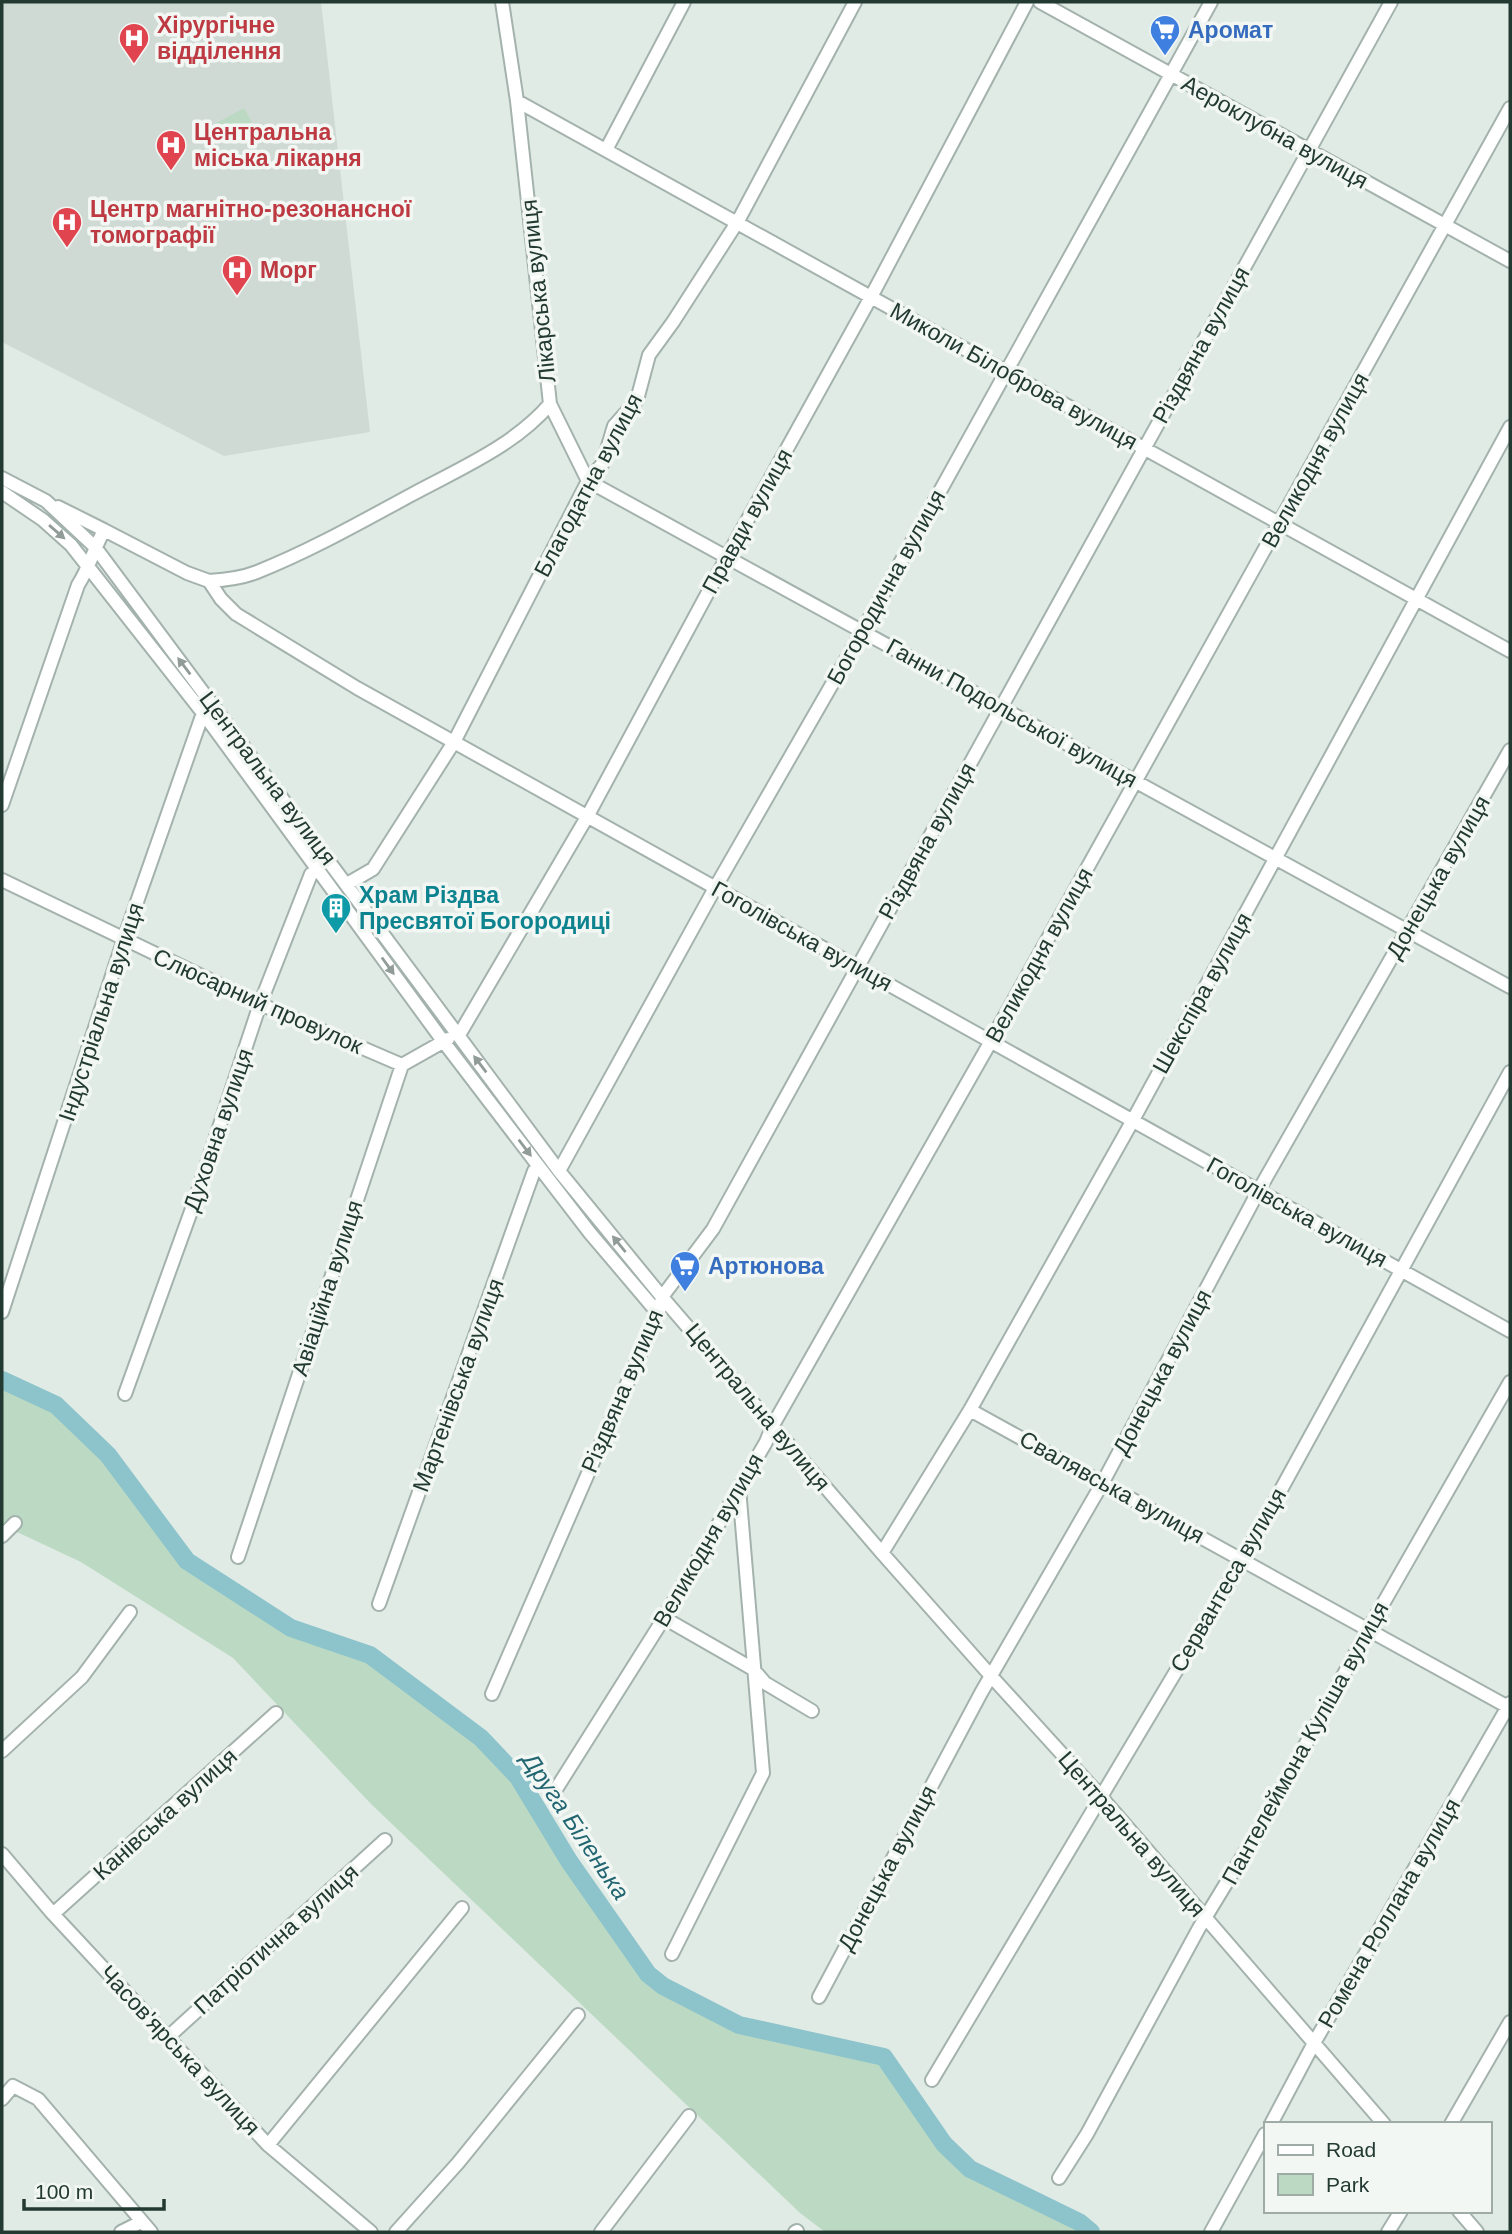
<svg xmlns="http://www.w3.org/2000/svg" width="1512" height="2234" font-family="Helvetica,sans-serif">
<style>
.built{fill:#d0dad5}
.green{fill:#bcdac3}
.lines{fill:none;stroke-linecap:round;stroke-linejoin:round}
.river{stroke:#8dc4cc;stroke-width:18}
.minor-casing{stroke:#a4b2ad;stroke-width:16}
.minor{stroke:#fff;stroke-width:12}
.oneway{fill:#919c99}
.labels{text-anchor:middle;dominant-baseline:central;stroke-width:7;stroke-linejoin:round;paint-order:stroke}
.health-label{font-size:23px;font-weight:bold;fill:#be3a42;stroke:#f2f7f4;text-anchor:start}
.shop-label{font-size:23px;font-weight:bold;fill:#366cbe;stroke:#f2f7f4;text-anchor:start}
.street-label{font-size:23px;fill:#233a33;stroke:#f2f7f4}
.culture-label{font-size:23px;font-weight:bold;fill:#0d838f;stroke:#f2f7f4;text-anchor:start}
.water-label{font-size:24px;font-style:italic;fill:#226671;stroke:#f2f7f4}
</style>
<rect width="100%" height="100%" fill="#e1ebe6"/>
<!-- built -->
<path class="built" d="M 2,2 L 321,2 L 370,432 L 224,456 L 2,342 Z"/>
<!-- green -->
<path class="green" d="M 244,108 L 252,122 L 217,141 L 209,127 Z
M 2,1380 L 56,1405 L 108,1455 L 187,1561 L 291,1628 L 370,1655 L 481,1738 L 518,1777 L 569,1861 L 648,1974 L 663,1986 L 739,2025 L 884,2057 L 944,2144 L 970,2169 L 1079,2222 L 1091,2232 L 825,2232 L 800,2213 L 371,1804 L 233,1658 L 81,1562 L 2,1525 Z"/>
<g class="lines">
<!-- river -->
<path class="river" d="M 2,1380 L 56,1405 L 108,1455 L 187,1561 L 291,1628 L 370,1655 L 481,1738 L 518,1777 L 569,1861 L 648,1974 L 663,1986 L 739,2025 L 884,2057 L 944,2144 L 970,2169 L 1079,2222 L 1091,2232"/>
<!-- minor casing -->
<g class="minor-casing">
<path id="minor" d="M 502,2 L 517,101 L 550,404 L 588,481 L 1510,987
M 1040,2 L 1510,261
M 517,101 L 1510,651
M 606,150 L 684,2
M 2,478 L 46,501 L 95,547 L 559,1171 L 662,1297 L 882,1553 L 991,1676 L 1102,1798 L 1384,2124
M 2,492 L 43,520 L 71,545 L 203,713 L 443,1041 L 540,1168 L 590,1233 L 657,1312
M 58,507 L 104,530
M 209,581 C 225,580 242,578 257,572 C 310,551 361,522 411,495 C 459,469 514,446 550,404
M 2,805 L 78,585 C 89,568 94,549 104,530 L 187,573 L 209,581 L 221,599 L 236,614 L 357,688 L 1510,1331
M 2,880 L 260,1004 L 402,1065
M 347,884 L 373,869 L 454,742 L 588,481 L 603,463 L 614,426 L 637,400 L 649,355 L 673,322 L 738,221 L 855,2
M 459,1035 L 587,817 L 727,557 L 871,297 L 1027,2
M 559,1171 L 715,888 L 862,632 L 1211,2
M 2,1312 L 124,939 L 203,713
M 125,1394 L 194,1203 L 260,1004 L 311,874 L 318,871
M 970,1410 L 1510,1708
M 2,1536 L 15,1523
M 882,1553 L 970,1410 L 1133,1120 L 1510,427
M 238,1557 L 402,1065 L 448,1039
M 379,1604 L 534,1171 L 540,1168
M 664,1618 L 753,1669 L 765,1683 L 812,1711
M 492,1694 L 660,1308 L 662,1297 L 713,1229 L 1391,2
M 2,1751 L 82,1677 L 130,1612
M 553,1794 L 664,1618 L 766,1442 L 773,1425 L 991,1041 L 1510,108
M 2,1854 L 53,1914 L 268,2145 L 371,2232
M 53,1914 L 276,1713
M 672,1954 L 763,1773 L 739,1488
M 819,1997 L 981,1693 L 1103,1482 L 1259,1190 L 1510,750
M 167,2038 L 385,1840
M 932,2080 L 1243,1559 L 1510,1072
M 2,2099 L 13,2086 L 38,2099 L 151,2232
M 1271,2124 L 1314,2043 L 1510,1703
M 1451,2124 L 1510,2022
M 268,2145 L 462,1908
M 1059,2178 L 1087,2134 L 1199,1928 L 1261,1826 L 1368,1630 L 1510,1382
M 1459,2211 L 1477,2232
M 121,2232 L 141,2222
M 396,2232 L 458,2163 L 578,2015
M 601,2232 L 689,2116
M 795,2232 L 797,2231
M 1211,2232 L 1265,2134
M 1388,2232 L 1401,2211"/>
</g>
<!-- minor -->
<use href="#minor" class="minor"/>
</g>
<!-- one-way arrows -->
<defs><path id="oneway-solid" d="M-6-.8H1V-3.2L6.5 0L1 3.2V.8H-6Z" transform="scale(1.75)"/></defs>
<g class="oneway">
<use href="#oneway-solid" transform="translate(57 532) rotate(41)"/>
<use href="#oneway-solid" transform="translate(184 666) rotate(-127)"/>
<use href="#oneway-solid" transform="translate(388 966) rotate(54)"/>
<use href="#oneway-solid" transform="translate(480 1064) rotate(-127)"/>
<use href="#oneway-solid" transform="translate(525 1148) rotate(53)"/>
<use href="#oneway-solid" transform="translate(619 1244) rotate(-129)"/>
</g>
<!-- icons -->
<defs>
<g id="supermarket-pin" transform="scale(1.575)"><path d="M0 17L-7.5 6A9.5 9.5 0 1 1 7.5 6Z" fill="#3f7fe0" stroke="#f2f7f4"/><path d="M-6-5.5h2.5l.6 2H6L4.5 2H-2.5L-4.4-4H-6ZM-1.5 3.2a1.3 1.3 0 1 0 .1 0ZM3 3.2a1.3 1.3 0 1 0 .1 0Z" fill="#fff"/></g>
<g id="hospital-pin" transform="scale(1.575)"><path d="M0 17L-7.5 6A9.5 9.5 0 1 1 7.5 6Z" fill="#e0444e" stroke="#f2f7f4"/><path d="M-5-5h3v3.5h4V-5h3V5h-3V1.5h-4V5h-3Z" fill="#fff"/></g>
<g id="building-pin" transform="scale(1.575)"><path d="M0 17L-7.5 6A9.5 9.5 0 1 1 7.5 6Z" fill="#0f9aa8" stroke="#f2f7f4"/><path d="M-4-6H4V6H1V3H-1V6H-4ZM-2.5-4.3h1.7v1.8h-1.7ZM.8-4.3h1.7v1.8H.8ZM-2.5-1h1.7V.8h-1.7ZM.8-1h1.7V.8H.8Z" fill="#fff"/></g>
</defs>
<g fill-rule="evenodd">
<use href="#supermarket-pin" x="1165" y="30"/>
<use href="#hospital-pin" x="134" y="38"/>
<use href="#hospital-pin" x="171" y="145"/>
<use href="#hospital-pin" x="67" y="222"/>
<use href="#hospital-pin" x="237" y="270"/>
<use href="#building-pin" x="336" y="908"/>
<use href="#supermarket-pin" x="685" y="1266"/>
</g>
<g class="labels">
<!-- health labels -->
<g class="health-label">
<text x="157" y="25">Хірургічне<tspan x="157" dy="26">відділення</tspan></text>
<text x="194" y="132">Центральна<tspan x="194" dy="26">міська лікарня</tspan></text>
<text x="90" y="209">Центр магнітно-резонансної<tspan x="90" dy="26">томографії</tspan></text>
<text x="260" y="270">Морг</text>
</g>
<!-- shop labels -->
<g class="shop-label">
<text x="1188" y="30">Аромат</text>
<text x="708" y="1266">Артюнова</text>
</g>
<!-- street labels -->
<g class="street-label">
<text transform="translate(1275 132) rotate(29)">Аероклубна вулиця</text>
<text transform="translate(538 291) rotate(-96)">Лікарська вулиця</text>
<text transform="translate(1201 345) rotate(-61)">Різдвяна вулиця</text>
<text transform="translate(1014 376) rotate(29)">Миколи Білоброва вулиця</text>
<text transform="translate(1315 460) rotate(-61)">Великодня вулиця</text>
<text transform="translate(588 485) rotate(-62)">Благодатна вулиця</text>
<text transform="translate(747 521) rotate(-61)">Правди вулиця</text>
<text transform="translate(886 587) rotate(-61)">Богородична вулиця</text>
<text transform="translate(1012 713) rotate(29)">Ганни Подольської вулиця</text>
<text transform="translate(268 778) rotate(53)">Центральна вулиця</text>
<text transform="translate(927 841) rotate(-61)">Різдвяна вулиця</text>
<text transform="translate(1438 877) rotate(-60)">Донецька вулиця</text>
<text transform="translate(802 936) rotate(29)">Гоголівська вулиця</text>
<text transform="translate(1039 955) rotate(-61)">Великодня вулиця</text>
<text transform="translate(1202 993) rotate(-61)">Шекспіра вулиця</text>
<text transform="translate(258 1001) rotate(24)">Слюсарний провулок</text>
<text transform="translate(101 1012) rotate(-72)">Індустріальна вулиця</text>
<text transform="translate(218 1130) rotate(-71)">Духовна вулиця</text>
<text transform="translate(1297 1212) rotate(29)">Гоголівська вулиця</text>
<text transform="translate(327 1288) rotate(-72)">Авіаційна вулиця</text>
<text transform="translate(1162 1372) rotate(-62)">Донецька вулиця</text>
<text transform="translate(458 1385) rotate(-70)">Мартенівська вулиця</text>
<text transform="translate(622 1391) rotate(-67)">Різдвяна вулиця</text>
<text transform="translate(758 1407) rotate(50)">Центральна вулиця</text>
<text transform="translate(1112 1487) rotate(29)">Свалявська вулиця</text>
<text transform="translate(708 1540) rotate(-60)">Великодня вулиця</text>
<text transform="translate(1228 1580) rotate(-60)">Сервантеса вулиця</text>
<text transform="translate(1305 1743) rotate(-61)">Пантелеймона Куліша вулиця</text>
<text transform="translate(165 1814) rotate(-42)">Канівська вулиця</text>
<text transform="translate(1132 1834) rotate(49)">Центральна вулиця</text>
<text transform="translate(887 1868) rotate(-62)">Донецька вулиця</text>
<text transform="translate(1389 1913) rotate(-60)">Ромена Роллана вулиця</text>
<text transform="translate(276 1939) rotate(-42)">Патріотична вулиця</text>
<text transform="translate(180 2050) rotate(47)">Часов'ярська вулиця</text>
</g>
<!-- culture labels -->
<g class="culture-label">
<text x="359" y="895">Храм Різдва<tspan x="359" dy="26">Пресвятої Богородиці</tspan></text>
</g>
<!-- water labels -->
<g class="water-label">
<text transform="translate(576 1826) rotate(56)">Друга Біленька</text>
</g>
</g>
<!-- border -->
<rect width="1512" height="2234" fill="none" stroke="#233a33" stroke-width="7"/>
<!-- legend -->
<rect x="1264" y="2122" width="228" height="91" fill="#f2f7f4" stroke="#9faba7" stroke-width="2"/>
<rect x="1278" y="2145" width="35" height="10" fill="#ffffff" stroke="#9faba7" stroke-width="2"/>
<text x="1326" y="2157" font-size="21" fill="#233a33">Road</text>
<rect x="1278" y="2174" width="35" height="21" fill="#bcdac3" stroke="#9faba7" stroke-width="2"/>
<text x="1326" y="2192" font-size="21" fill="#233a33">Park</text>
<!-- scale -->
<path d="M24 2199v10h140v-10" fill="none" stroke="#233a33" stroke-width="3.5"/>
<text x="35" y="2199" font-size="21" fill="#233a33" stroke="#f2f7f4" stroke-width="5" paint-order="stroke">100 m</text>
</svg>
